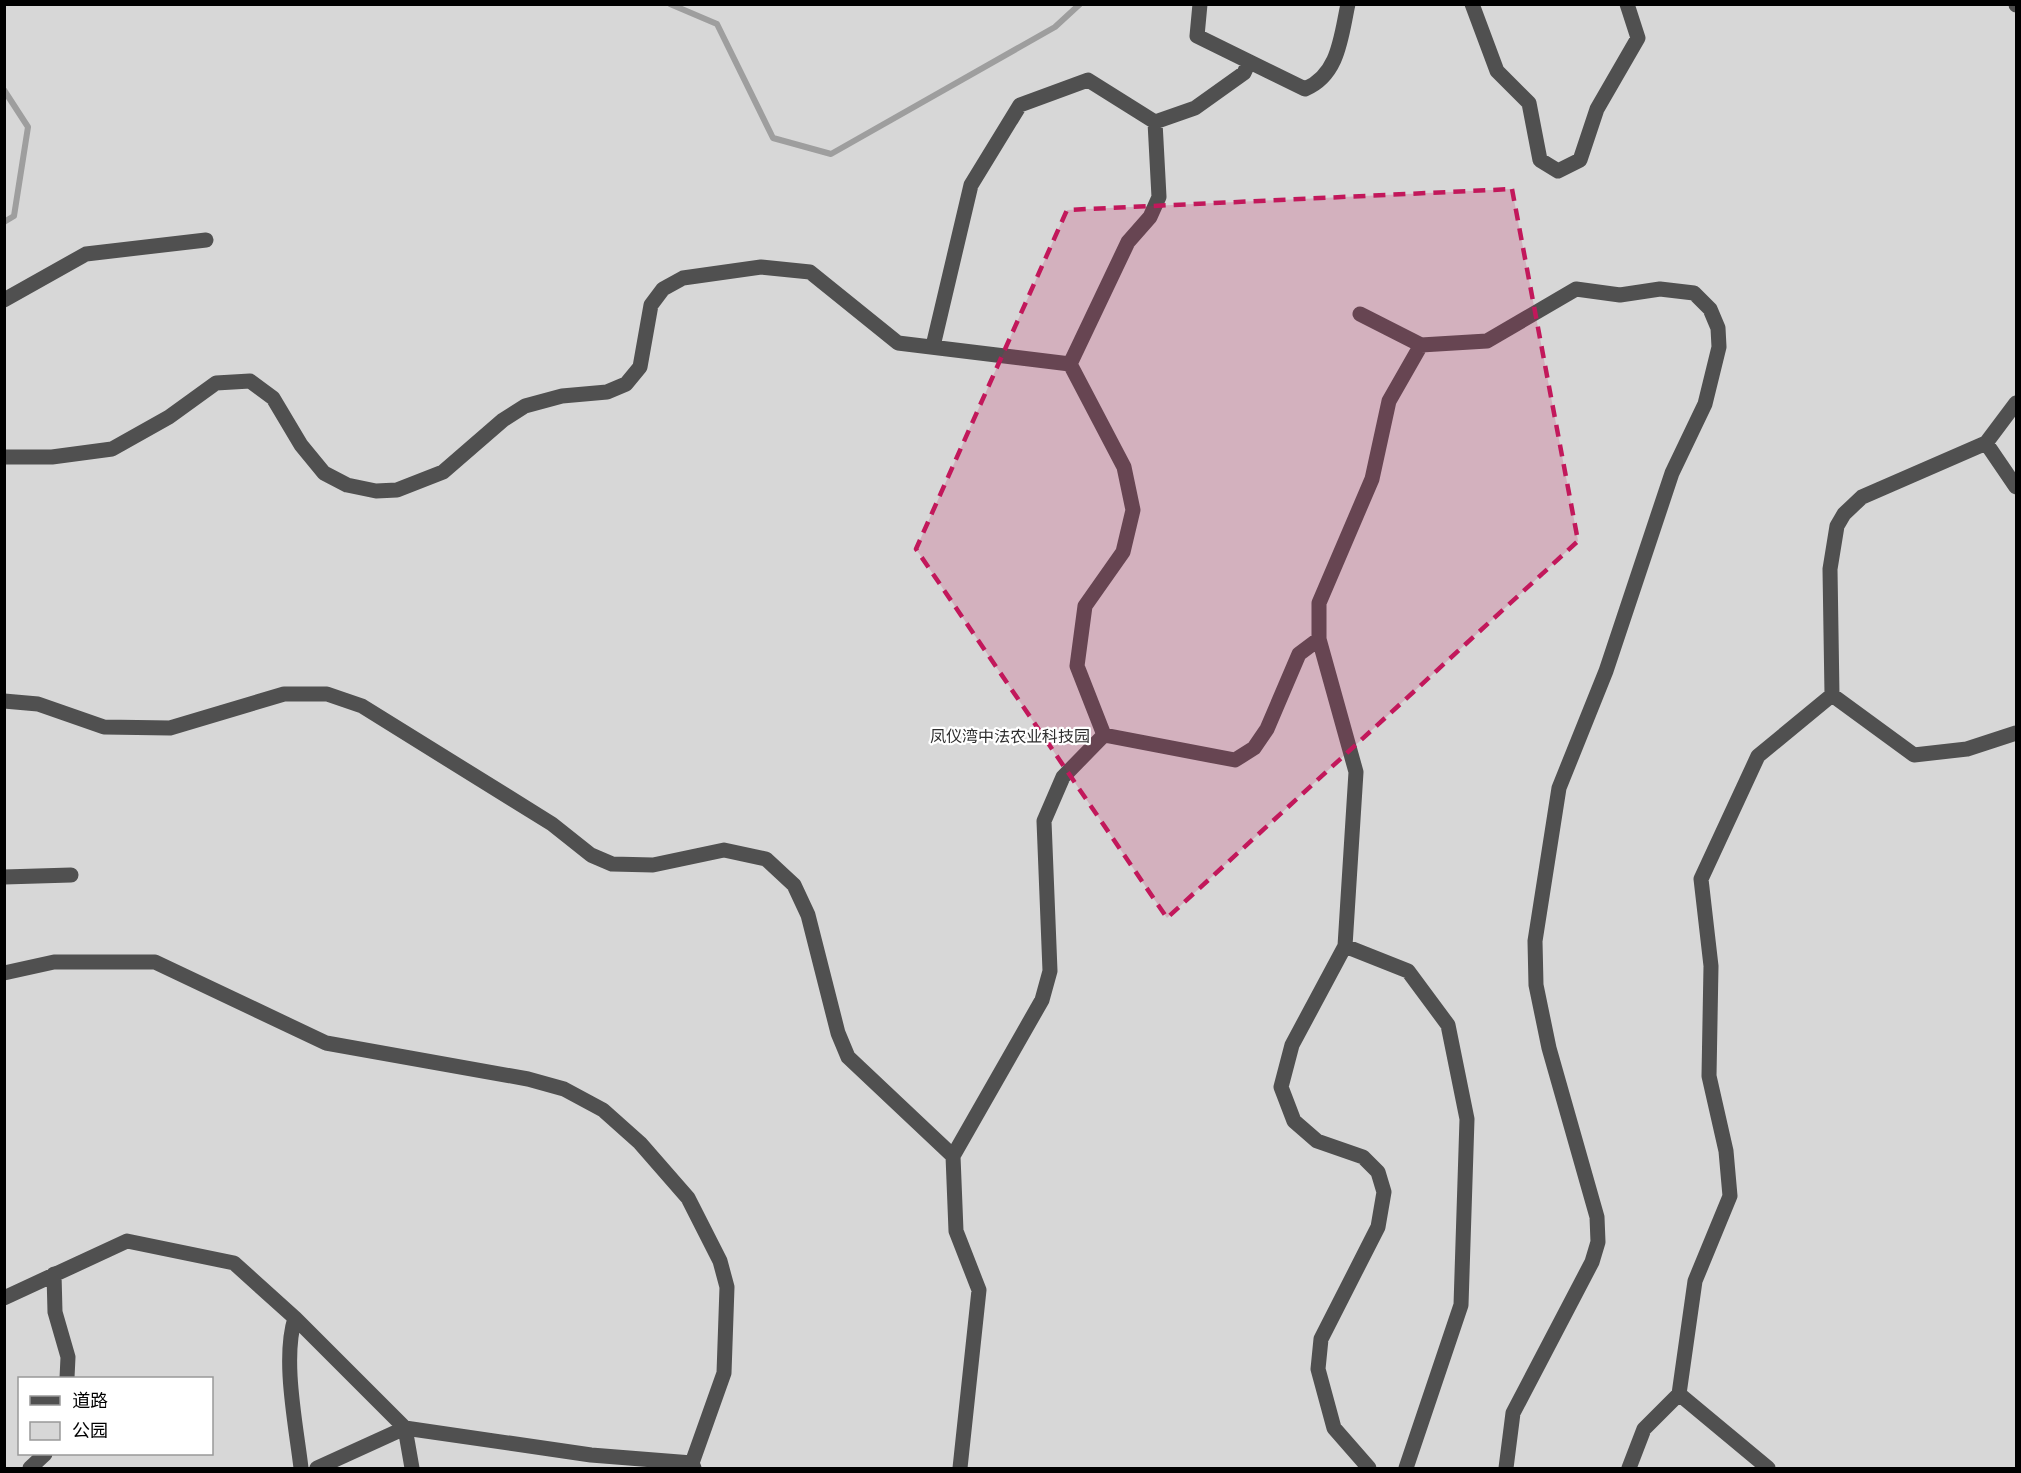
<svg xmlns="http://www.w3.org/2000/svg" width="2021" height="1473" font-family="'Work Sans','Noto Sans SC',sans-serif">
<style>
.green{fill:#d7d7d7;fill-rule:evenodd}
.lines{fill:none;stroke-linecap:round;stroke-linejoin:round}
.stream{stroke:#9e9e9e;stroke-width:6}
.minor{stroke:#505050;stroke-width:15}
.marked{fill:#c2185b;fill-opacity:0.2;stroke:#c2185b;stroke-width:4.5;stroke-dasharray:12 8;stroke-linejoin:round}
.labels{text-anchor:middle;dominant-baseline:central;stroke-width:4.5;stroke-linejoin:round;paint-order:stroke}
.park-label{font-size:16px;fill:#2e2e2e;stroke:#fff}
</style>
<rect width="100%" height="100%" fill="#fff"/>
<!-- green -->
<path class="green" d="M 5,5 L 2016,5 L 2016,1468 L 5,1468 ZM 20,1378 L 212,1378 L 212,1454 L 20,1454 Z"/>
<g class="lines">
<!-- stream -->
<path class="stream" d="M 670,4 L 717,24 L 773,138 L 831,154 L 1055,27 L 1080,4
M 4,90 L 28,127 L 14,216 L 4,222"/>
<!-- minor -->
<path class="minor" d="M 1200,4 L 1197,36 L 1305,89 C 1339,75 1341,36 1348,4
M 1472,4 L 1497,71 L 1529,103 L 1540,160 L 1558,171 L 1580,160 L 1597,109 L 1638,38 L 1627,4
M 2016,4 L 2016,5
M 1155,122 L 1195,108 L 1244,73 L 1249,62
M 4,300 L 86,254 L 206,240
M 1360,314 L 1421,345 L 1487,341 L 1576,289 L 1620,295 L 1660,289 L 1694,293 L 1710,309 L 1718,328 L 1719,347 L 1705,404 L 1672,473 L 1606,671 L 1559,788 L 1535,941 L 1536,985 L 1549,1048 L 1597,1217 L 1598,1242 L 1592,1262 L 1513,1413 L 1506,1468
M 933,346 L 971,185 L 1020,105 L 1088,80 L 1155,122 L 1159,197 L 1150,217 L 1128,242 L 1070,364
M 1986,443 L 2016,487
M 4,457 L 52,457 L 112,449 L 169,417 L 216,383 L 250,381 L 273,398 L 301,445 L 324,473 L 347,485 L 376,491 L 397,490 L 443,472 L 503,420 L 525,406 L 562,396 L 607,392 L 626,384 L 640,367 L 651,305 L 663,289 L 683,278 L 761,267 L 810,272 L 898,343 L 1070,364 L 1124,467 L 1133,510 L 1123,552 L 1085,606 L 1077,666 L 1104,735
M 1832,695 L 1914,755 L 1967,749 L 2016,733
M 4,701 L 38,704 L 104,727 L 170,728 L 284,694 L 327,694 L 362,706 L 552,824 L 591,855 L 612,864 L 653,865 L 724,850 L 766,859 L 794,885 L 808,915 L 838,1033 L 848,1057 L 953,1156 L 956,1231 L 979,1290 L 960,1468
M 4,877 L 71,875
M 1345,946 L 1408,971 L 1448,1025 L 1467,1119 L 1461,1305 L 1406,1468
M 4,973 L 54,962 L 155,962 L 326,1043 L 528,1079 L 564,1089 L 603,1110 L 640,1143 L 688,1198 L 720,1261 L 727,1287 L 724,1373 L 692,1463 L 694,1468
M 953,1156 L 1042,1000 L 1050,971 L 1044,821 L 1063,777 L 1104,735 L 1235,760 L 1254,748 L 1267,729 L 1299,654 L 1319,639
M 54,1274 L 55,1312 L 68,1357 L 67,1378
M 4,1298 L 127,1241 L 234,1263 L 295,1318 L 405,1428 L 591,1455 L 692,1463
M 295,1318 C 282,1359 296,1425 301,1468
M 1679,1394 L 1768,1468
M 30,1468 L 45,1454
M 317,1468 L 405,1428 L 412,1468
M 1369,1468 L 1334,1428 L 1318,1369 L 1321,1339 L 1378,1227 L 1384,1192 L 1378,1172 L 1363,1157 L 1317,1141 L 1294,1121 L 1281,1087 L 1292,1045 L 1345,946 L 1356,772 L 1319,639 L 1319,603 L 1372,479 L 1389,401 L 1421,345
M 1629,1468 L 1644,1429 L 1679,1394 L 1695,1281 L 1730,1196 L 1726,1151 L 1709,1076 L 1711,966 L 1701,879 L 1758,756 L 1832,695 L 1830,569 L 1837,526 L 1844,514 L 1862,497 L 1986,443 L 2016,403"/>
</g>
<!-- marked area -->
<path class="marked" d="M 1512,189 L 1578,541 L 1167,918 L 916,549 L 1067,210 Z"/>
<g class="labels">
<!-- park labels -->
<g class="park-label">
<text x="1010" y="736">凤仪湾中法农业科技园</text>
</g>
</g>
<!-- border -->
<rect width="2021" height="1473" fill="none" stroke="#000000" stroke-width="12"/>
<!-- legend -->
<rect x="18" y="1377" width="195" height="78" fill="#ffffff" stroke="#999999" stroke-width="1.5"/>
<rect x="30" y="1396" width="30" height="9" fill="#505050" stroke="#999999" stroke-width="1.5"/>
<text x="72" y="1407" font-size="18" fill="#000000">道路</text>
<rect x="30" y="1422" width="30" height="18" fill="#d7d7d7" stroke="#999999" stroke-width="1.5"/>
<text x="72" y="1437" font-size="18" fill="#000000">公园</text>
</svg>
